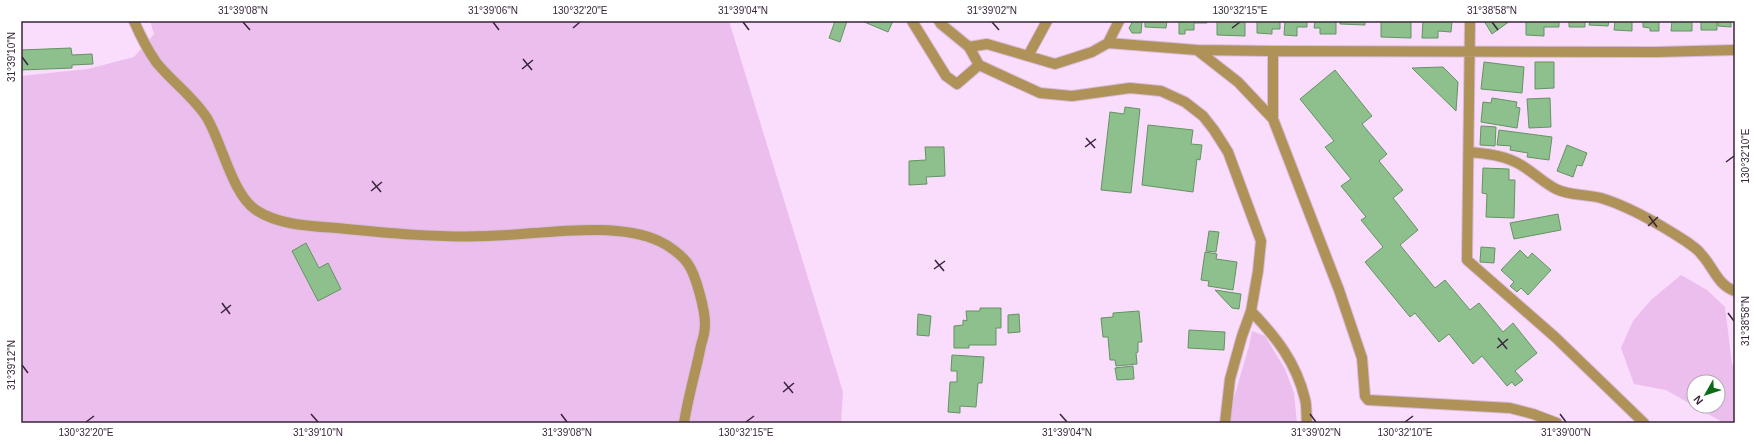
<svg xmlns="http://www.w3.org/2000/svg" width="1756" height="444" font-family="Helvetica,sans-serif">
<style>
.green{fill:#ebbeee}
.building{fill:#8ec08d;stroke:#639362}
.lines{fill:none;stroke-linecap:round;stroke-linejoin:round}
.minor-casing{stroke:#d7bbd9;stroke-width:12}
.minor{stroke:#ae9258;stroke-width:10}
.ticks{fill:none;stroke:#38253a;stroke-width:1.5}
.neatline{fill:none;stroke:#38253a;stroke-width:1.5}
.ticks-label{font-size:10px;text-anchor:middle;fill:#38253a}
</style>
<rect width="100%" height="100%" fill="#fadcfc"/>
<!-- green -->
<path class="green" d="M 150,21 L 729,21 L 843,392 L 841,423 L 21,423 L 21,76 L 88,69 L 134,57 L 154,34 Z
M 1681,275 L 1707,290 L 1725,307 L 1732,364 L 1735,367 L 1735,423 L 1724,423 L 1694,406 L 1718,406 L 1718,382 L 1694,382 L 1694,406 L 1666,390 L 1634,384 L 1621,348 L 1633,321 L 1651,300 Z
M 1252,331 L 1265,336 L 1285,369 L 1294,393 L 1297,423 L 1229,423 L 1229,415 L 1249,346 Z"/>
<!-- building -->
<path class="building" d="M 835,21 L 847,21 L 840,42 L 829,38 Z
M 862,21 L 893,21 L 888,32 Z
M 1133,21 L 1142,21 L 1141,33 L 1132,33 L 1129,28 Z
M 1145,21 L 1167,21 L 1166,28 L 1145,27 Z
M 1179,21 L 1207,21 L 1207,23 L 1194,23 L 1194,30 L 1185,30 L 1185,34 L 1179,34 Z
M 1217,21 L 1245,21 L 1245,36 L 1217,35 Z
M 1257,21 L 1280,21 L 1280,29 L 1272,29 L 1272,34 L 1257,33 Z
M 1285,21 L 1307,21 L 1307,27 L 1297,27 L 1297,36 L 1284,35 Z
M 1315,21 L 1336,21 L 1336,34 L 1320,34 L 1320,28 L 1314,28 Z
M 1340,21 L 1365,21 L 1365,25 L 1340,24 Z
M 1381,21 L 1411,21 L 1411,38 L 1381,37 Z
M 1423,21 L 1452,21 L 1451,32 L 1438,31 L 1438,38 L 1422,38 Z
M 1484,21 L 1510,21 L 1492,34 Z
M 1526,21 L 1559,21 L 1559,27 L 1544,27 L 1544,36 L 1526,35 Z
M 1569,21 L 1585,21 L 1585,27 L 1569,27 Z
M 1590,21 L 1609,21 L 1608,26 L 1589,25 Z
M 1615,21 L 1632,21 L 1632,31 L 1614,30 Z
M 1643,21 L 1663,21 L 1659,22 L 1659,31 L 1650,31 L 1650,28 L 1643,27 Z
M 1672,21 L 1692,21 L 1692,31 L 1671,31 Z
M 1701,21 L 1717,21 L 1717,30 L 1701,30 Z
M 1718,21 L 1731,21 L 1731,27 L 1718,26 Z
M 71,48 L 72,55 L 92,54 L 93,64 L 72,65 L 72,68 L 21,70 L 21,50 Z
M 1484,62 L 1524,67 L 1522,93 L 1481,89 Z
M 1535,62 L 1554,62 L 1554,88 L 1535,89 Z
M 1443,67 L 1458,82 L 1456,111 L 1412,68 Z
M 1335,70 L 1372,116 L 1362,124 L 1387,154 L 1379,161 L 1403,190 L 1393,198 L 1418,230 L 1400,245 L 1435,288 L 1445,280 L 1470,310 L 1479,303 L 1503,332 L 1513,323 L 1537,353 L 1515,371 L 1523,380 L 1515,386 L 1512,382 L 1507,386 L 1482,356 L 1473,364 L 1449,334 L 1439,342 L 1415,313 L 1410,317 L 1365,262 L 1383,247 L 1361,220 L 1366,217 L 1341,186 L 1351,179 L 1325,147 L 1334,141 L 1300,99 Z
M 1492,98 L 1517,102 L 1516,107 L 1520,108 L 1517,128 L 1481,122 L 1483,102 L 1491,103 Z
M 1550,98 L 1551,127 L 1529,128 L 1527,99 Z
M 1125,107 L 1140,109 L 1131,193 L 1101,190 L 1110,112 L 1124,114 Z
M 1148,125 L 1193,130 L 1191,144 L 1202,145 L 1200,160 L 1197,159 L 1193,192 L 1142,185 Z
M 1481,126 L 1496,127 L 1495,146 L 1480,145 Z
M 1499,130 L 1552,137 L 1549,160 L 1527,157 L 1528,153 L 1510,150 L 1511,146 L 1497,145 Z
M 1567,145 L 1587,153 L 1582,166 L 1577,165 L 1573,177 L 1557,171 Z
M 925,147 L 944,147 L 945,176 L 926,177 L 927,184 L 909,185 L 909,161 L 926,160 Z
M 1483,168 L 1509,169 L 1509,180 L 1515,180 L 1514,218 L 1486,217 L 1487,194 L 1482,193 Z
M 1558,214 L 1561,230 L 1514,239 L 1510,223 Z
M 1209,231 L 1219,232 L 1216,252 L 1206,251 Z
M 306,243 L 319,268 L 328,263 L 341,289 L 318,301 L 292,251 Z
M 1481,247 L 1495,248 L 1494,263 L 1480,262 Z
M 1520,250 L 1528,258 L 1532,253 L 1551,270 L 1528,295 L 1521,288 L 1517,292 L 1510,286 L 1514,282 L 1501,270 Z
M 1205,252 L 1217,254 L 1216,259 L 1237,262 L 1233,290 L 1208,286 L 1209,281 L 1201,280 Z
M 1215,290 L 1241,294 L 1239,309 L 1232,308 Z
M 980,308 L 1001,308 L 1001,328 L 996,328 L 996,345 L 969,345 L 969,348 L 954,348 L 954,326 L 963,325 L 963,320 L 967,321 L 966,311 L 980,311 Z
M 1139,311 L 1142,342 L 1138,342 L 1138,352 L 1136,353 L 1137,364 L 1116,366 L 1115,360 L 1110,360 L 1108,337 L 1103,337 L 1101,318 L 1113,317 L 1113,313 Z
M 918,314 L 931,316 L 929,336 L 917,335 Z
M 1019,314 L 1020,332 L 1008,333 L 1008,315 Z
M 1189,330 L 1225,332 L 1224,350 L 1188,348 Z
M 952,355 L 984,357 L 982,383 L 978,383 L 976,407 L 960,406 L 960,413 L 948,412 L 950,382 L 957,382 L 957,371 L 951,371 Z
M 1133,366 L 1134,379 L 1117,380 L 1115,368 Z"/>
<g class="lines">
<!-- minor casing -->
<g class="minor-casing">
<path id="minor" d="M 134,21 C 140,35 147,49 156,62 C 172,82 193,96 207,118 C 222,143 232,194 256,210 C 278,225 310,226 337,228 C 387,233 437,238 488,236 C 536,235 615,220 659,241 C 668,245 682,255 688,264 C 696,275 705,310 705,324 C 705,331 703,339 701,345 C 696,371 688,397 684,423
M 912,21 L 946,76 L 957,84 L 979,65
M 939,21 L 941,24 L 969,47
M 1470,21 L 1467,260 L 1555,337 L 1644,423
M 1108,43 L 1119,21
M 1197,50 L 1238,82 L 1273,119
M 1273,51 L 1273,119 L 1339,290 L 1362,358 L 1365,396 L 1368,400 L 1510,408 L 1533,414 L 1557,423
M 1028,56 L 1047,21
M 1469,152 C 1487,154 1505,155 1521,165 C 1533,172 1544,183 1556,189 C 1570,196 1586,194 1601,198 C 1631,207 1661,225 1687,242 C 1692,246 1698,249 1701,254 C 1713,266 1717,285 1735,291
M 1251,311 C 1276,337 1296,362 1305,399 C 1307,406 1306,415 1307,423
M 1225,423 L 1230,379 L 1242,336 L 1251,311 L 1258,271 L 1261,241 L 1228,152 L 1214,130 L 1203,116 L 1185,102 L 1161,91 L 1130,88 L 1072,96 L 1040,93 L 979,65 L 969,47 L 987,44 L 1055,64 L 1092,52 L 1108,43 L 1197,50 L 1273,51 L 1656,52 L 1735,50"/>
</g>
<!-- minor -->
<use href="#minor" class="minor"/>
</g>
<!-- ticks -->
<path class="ticks" d="M 243,22 L 250,30M 493,22 L 499,30M 743,22 L 749,30M 992,22 L 999,30M 1492,22 L 1498,30M 573,28 L 580,22M 1232,28 L 1240,22M 22,57 L 28,65M 523,59 L 532,70M 522,69 L 533,60M 1086,138 L 1095,148M 1085,147 L 1096,139M 1726,162 L 1734,156M 372,181 L 381,192M 371,191 L 382,182M 1649,216 L 1657,227M 1648,226 L 1658,217M 935,260 L 944,271M 934,269 L 945,261M 222,303 L 230,314M 221,313 L 231,305M 1728,313 L 1734,321M 1498,338 L 1507,349M 1497,348 L 1508,339M 22,365 L 28,373M 784,382 L 793,393M 783,392 L 794,383M 311,414 L 318,422M 561,414 L 567,422M 1060,414 L 1067,422M 1310,414 L 1316,422M 1560,414 L 1566,422M 86,422 L 94,416M 746,422 L 754,416M 1405,422 L 1413,416"/>
<!-- border -->
<rect width="1756" height="444" fill="none" stroke="#ffffff" stroke-width="44"/>
<!-- north arrow -->
<g transform="translate(1706 394) rotate(231)"><circle r="19" fill="#ffffff" stroke="#afa8b0"/>
<path d="M0-3L7 15L0 10L-7 15Z" fill="#0b6c18"/>
<text y="-6" font-size="11" font-weight="bold" text-anchor="middle" fill="#38253a">N</text>
</g>
<rect x="22" y="22" width="1712" height="400" class="neatline"/>
<g class="ticks-label">
<text x="243" y="14">31°39'08"N</text>
<text x="493" y="14">31°39'06"N</text>
<text x="580" y="14">130°32'20"E</text>
<text x="743" y="14">31°39'04"N</text>
<text x="992" y="14">31°39'02"N</text>
<text x="1240" y="14">130°32'15"E</text>
<text x="1492" y="14">31°38'58"N</text>
<text transform="translate(11 57) rotate(-90)" y="4">31°39'10"N</text>
<text transform="translate(1745 156) rotate(-90)" y="4">130°32'10"E</text>
<text transform="translate(1745 321) rotate(-90)" y="4">31°38'58"N</text>
<text transform="translate(11 365) rotate(-90)" y="4">31°39'12"N</text>
<text x="86" y="436">130°32'20"E</text>
<text x="318" y="436">31°39'10"N</text>
<text x="567" y="436">31°39'08"N</text>
<text x="746" y="436">130°32'15"E</text>
<text x="1067" y="436">31°39'04"N</text>
<text x="1316" y="436">31°39'02"N</text>
<text x="1405" y="436">130°32'10"E</text>
<text x="1566" y="436">31°39'00"N</text>
</g>
</svg>
